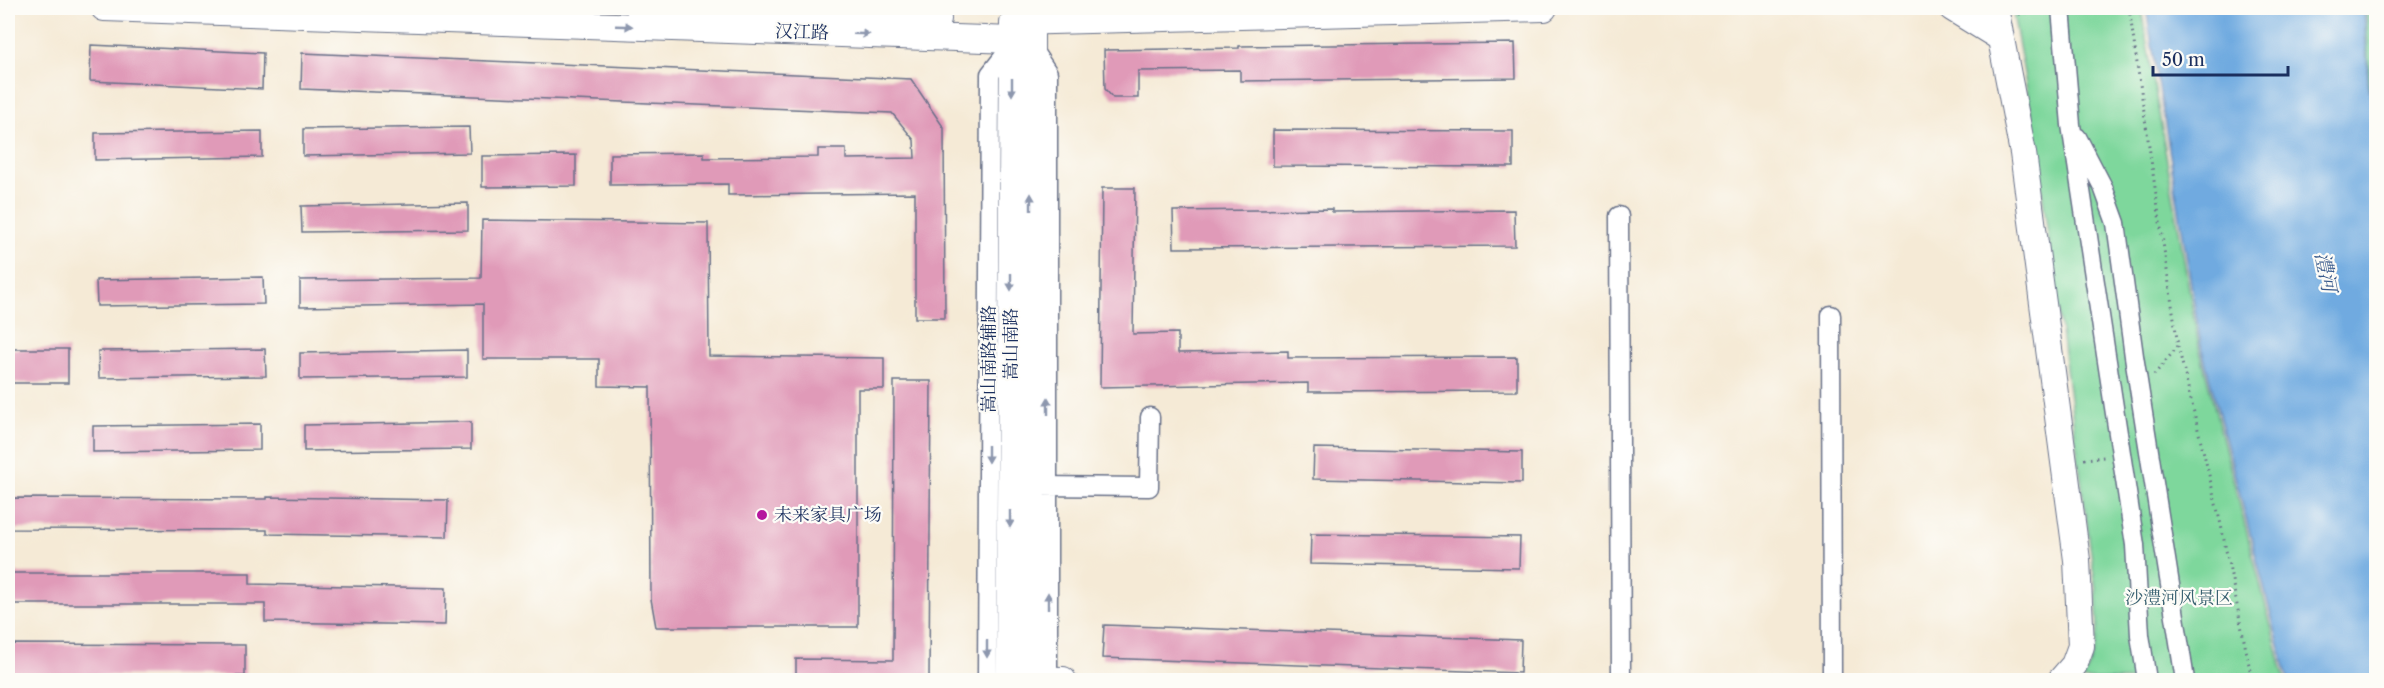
<svg xmlns="http://www.w3.org/2000/svg" width="2384" height="688" font-family="'Libre Caslon Text','Noto Serif SC',serif">
<style>
.green{fill:#7ed79c;stroke:#4c837d;stroke-width:1.5}
.water{fill:#6faae0;stroke:#456c9f;stroke-width:1.5}
.building{fill:#e09ab8}
.lines{fill:none;stroke-linecap:round;stroke-linejoin:round}
.street-casing{stroke:#677088;stroke-width:21}
.secondary-casing{stroke:#677088;stroke-width:28}
.path{stroke:#677088;stroke-width:3;stroke-dasharray:1.5 4.5;stroke-linecap:butt}
.street{stroke:#fff;stroke-width:18}
.secondary{stroke:#fff;stroke-width:26}
.oneway{fill:#8d97ae}
.poi-dot{fill:#b5179e;stroke:#fdfcf7;stroke-width:2}
.labels{text-anchor:middle;dominant-baseline:central;stroke-width:4.5;stroke-linejoin:round;paint-order:stroke}
.street-label{font-size:18px;fill:#1b2f5e;stroke:#fdfcf7}
.poi-label{font-size:18px;fill:#1b2f5e;stroke:#fdfcf7;text-anchor:start}
.park-label{font-size:18px;fill:#396171;stroke:#fdfcf7}
.water-label{font-size:20px;font-style:italic;fill:#385a8c;stroke:#fdfcf7}
</style>
<rect width="100%" height="100%" fill="#fdfcf7"/>
<filter id="ink" filterUnits="userSpaceOnUse"><feTurbulence type="fractalNoise" baseFrequency=".0167" numOctaves="2"/><feDisplacementMap in="SourceGraphic" scale="12" xChannelSelector="R" yChannelSelector="G"/><feConvolveMatrix kernelMatrix="1 2 1 2 8 2 1 2 1" color-interpolation-filters="sRGB"/></filter>
<filter id="wash" filterUnits="userSpaceOnUse"><feTurbulence type="fractalNoise" baseFrequency=".008" numOctaves="4" result="noise"/><feDisplacementMap in="SourceGraphic" scale="24" xChannelSelector="R" yChannelSelector="G"/><feGaussianBlur stdDeviation="1.35" result="paint"/><feColorMatrix in="noise" values="0 0 0 0 0 0 0 0 0 0 0 0 0 0 0 0 0 1.4 0 .05"/><feComposite in="paint" operator="in"/></filter>
<g filter="url(#wash)">
<rect width="100%" height="100%" fill="#f5ead6"/>
<!-- green -->
<path class="green" d="M 2012,8 L 2141,8 L 2199,347 L 2285,680 L 2082,680 C 2102,648 2098,626 2096,590 L 2032,117 Z
M 2366,8 L 2376,8 L 2376,123 L 2369,80 Z"/>
<!-- water -->
<path class="water" d="M 2146,8 L 2364,8 L 2368,81 L 2376,133 L 2376,680 L 2288,680 L 2201,346 Z"/>
<g id="blocks">
<!-- building -->
<path class="building" d="M 1515,43 L 1516,78 L 1240,81 L 1240,70 L 1138,71 L 1138,98 L 1113,98 L 1105,89 L 1104,50 L 1239,48 L 1239,46 Z
M 91,45 L 263,53 L 262,89 L 90,81 Z
M 302,53 L 911,79 L 944,128 L 945,318 L 915,318 L 915,193 L 728,195 L 728,184 L 610,185 L 610,154 L 704,153 L 704,158 L 818,157 L 818,149 L 846,149 L 846,159 L 915,158 L 914,140 L 892,113 L 301,89 Z
M 469,127 L 470,153 L 303,156 L 303,129 Z
M 1273,130 L 1513,131 L 1513,167 L 1273,166 Z
M 262,131 L 262,157 L 95,160 L 95,133 Z
M 576,155 L 576,186 L 482,187 L 482,156 Z
M 1102,188 L 1135,188 L 1133,334 L 1178,333 L 1178,353 L 1288,351 L 1288,358 L 1517,357 L 1517,391 L 1308,392 L 1308,383 L 1100,387 Z
M 468,203 L 468,230 L 302,232 L 301,206 Z
M 1332,209 L 1332,212 L 1514,210 L 1515,246 L 1174,248 L 1173,211 Z
M 482,220 L 708,223 L 709,356 L 884,358 L 884,389 L 858,389 L 858,627 L 656,627 L 651,599 L 650,387 L 599,386 L 599,359 L 483,359 L 483,304 L 300,307 L 300,280 L 481,278 Z
M 263,277 L 264,304 L 97,306 L 96,280 Z
M 8,349 L 68,349 L 68,383 L 8,383 Z
M 265,349 L 266,376 L 99,378 L 98,351 Z
M 467,350 L 467,377 L 300,379 L 300,353 Z
M 894,381 L 931,381 L 929,681 L 796,681 L 796,659 L 893,660 Z
M 471,422 L 471,449 L 304,451 L 304,425 Z
M 260,424 L 260,450 L 93,452 L 93,426 Z
M 1314,448 L 1522,452 L 1522,483 L 1313,479 Z
M 267,497 L 448,500 L 447,537 L 267,534 L 267,530 L 8,529 L 8,498 L 267,499 Z
M 1311,534 L 1520,537 L 1519,568 L 1310,564 Z
M 8,573 L 250,573 L 250,584 L 446,588 L 445,625 L 265,622 L 265,604 L 8,604 Z
M 1104,625 L 1521,640 L 1520,673 L 1102,658 Z
M 8,644 L 245,645 L 245,676 L 8,675 Z"/>
</g>
</g>
<g filter="url(#ink)">
<use href="#blocks" fill-opacity="0" stroke="#677088" stroke-width="1.5"/>
<g class="lines">
<!-- street casing -->
<g class="street-casing">
<path id="street" d="M 2061,8 L 2071,125 L 2135,545 L 2140,635 L 2147,680
M 1030,46 L 1048,73 L 1048,680
M 2077,137 L 2103,187 L 2116,223 L 2134,356 L 2185,680
M 1619,216 L 1621,680
M 1831,315 L 1832,680
M 1036,486 L 1149,487 L 1150,417
M 987,680 L 990,74 L 1012,46"/>
</g>
<!-- secondary casing -->
<g class="secondary-casing">
<path id="secondary" d="M 104,8 L 1013,40 L 1031,23
M 639,8 L 938,19
M 1952,8 L 1999,37
M 1995,8 L 2023,153 L 2077,560 L 2081,646 L 2074,665 L 2061,680
M 1031,15 L 1032,680
M 1014,22 L 1544,8
M 1016,679 L 1063,680
M 1009,680 L 1013,23"/>
</g>
<!-- path -->
<path class="path" d="M 2129,8 L 2178,346 L 2221,525 L 2252,680
M 2374,8 L 2376,62
M 2019,14 L 2045,9
M 2154,375 L 2178,346
M 2084,459 L 2104,457"/>
<!-- street -->
<use href="#street" class="street"/>
<!-- secondary -->
<use href="#secondary" class="secondary"/>
</g>
<!-- one-way arrows -->
<defs><path id="oneway-solid" d="M-6-.8H1V-3.2L6.5 0L1 3.2V.8H-6Z" transform="scale(1.5)"/></defs>
<g class="oneway">
<use href="#oneway-solid" transform="translate(624 26) rotate(2)"/>
<use href="#oneway-solid" transform="translate(861 34) rotate(2)"/>
<use href="#oneway-solid" transform="translate(1012 87) rotate(90)"/>
<use href="#oneway-solid" transform="translate(1031 202) rotate(-90)"/>
<use href="#oneway-solid" transform="translate(1011 282) rotate(90)"/>
<use href="#oneway-solid" transform="translate(1048 406) rotate(-90)"/>
<use href="#oneway-solid" transform="translate(988 454) rotate(90)"/>
<use href="#oneway-solid" transform="translate(1010 519) rotate(90)"/>
<use href="#oneway-solid" transform="translate(1048 601) rotate(-90)"/>
<use href="#oneway-solid" transform="translate(987 649) rotate(90)"/>
</g>
</g>
<!-- markers -->
<circle class="poi-dot" cx="762" cy="515" r="6"/>
<g class="labels">
<!-- street labels -->
<g class="street-label">
<text transform="translate(802 32) rotate(2)">汉江路</text>
<text transform="translate(1011 344) rotate(-90)">嵩山南路</text>
<text transform="translate(989 359) rotate(-90)">嵩山南路辅路</text>
</g>
<!-- poi labels -->
<g class="poi-label">
<text x="774" y="515">未来家具广场</text>
</g>
<!-- park labels -->
<g class="park-label">
<text x="2179" y="598">沙澧河风景区</text>
</g>
<!-- water labels -->
<g class="water-label">
<text transform="translate(2326 272) rotate(79)">澧河</text>
</g>
</g>
<!-- margin -->
<rect width="2384" height="688" fill="none" stroke="#fdfcf7" stroke-width="30"/>
<!-- scale -->
<path d="M2153 66v9h135v-9" fill="none" stroke="#1b2f5e" stroke-width="3"/>
<text x="2162" y="66" font-size="18" fill="#1b2f5e" stroke="#fdfcf7" stroke-width="4.5" paint-order="stroke">50 m</text>
</svg>
